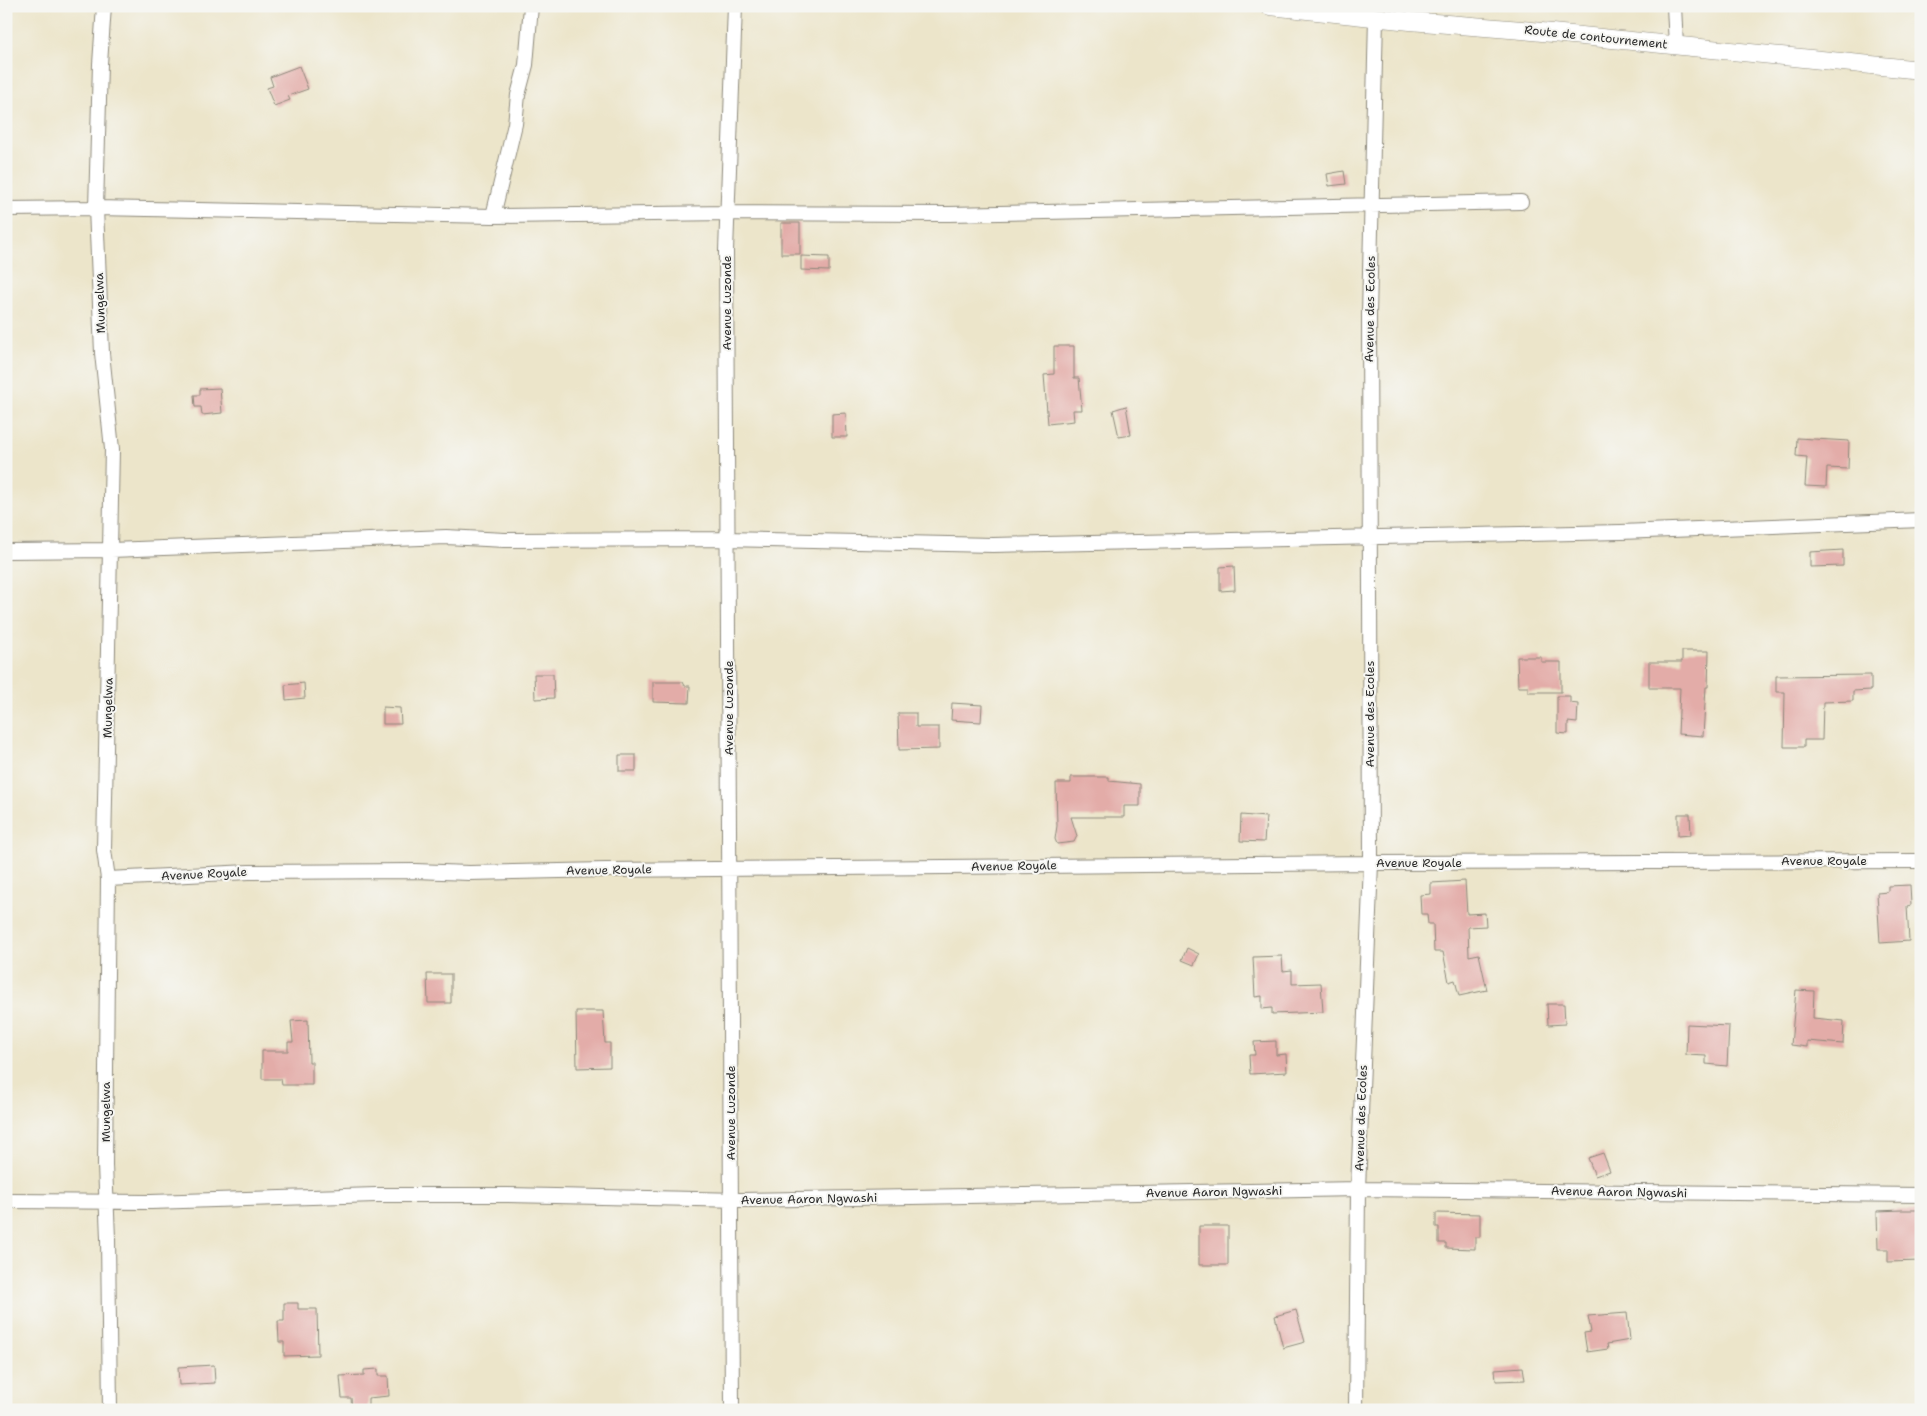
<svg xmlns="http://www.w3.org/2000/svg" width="1927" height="1416" font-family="'Shantell Sans',sans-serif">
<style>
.building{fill:#e3aca8}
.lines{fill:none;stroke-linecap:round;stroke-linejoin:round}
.minor-casing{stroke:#8c887a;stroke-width:16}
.tertiary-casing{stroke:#8c887a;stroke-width:19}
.minor{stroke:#fff;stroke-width:14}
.tertiary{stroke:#fff;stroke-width:18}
.labels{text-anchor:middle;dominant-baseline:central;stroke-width:4;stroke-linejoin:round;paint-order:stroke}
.street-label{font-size:12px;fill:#2b2b2b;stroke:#f6f6f2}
</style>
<rect width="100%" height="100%" fill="#f6f6f2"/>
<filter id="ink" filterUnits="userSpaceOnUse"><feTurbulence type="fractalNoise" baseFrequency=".02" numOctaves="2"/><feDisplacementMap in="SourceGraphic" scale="10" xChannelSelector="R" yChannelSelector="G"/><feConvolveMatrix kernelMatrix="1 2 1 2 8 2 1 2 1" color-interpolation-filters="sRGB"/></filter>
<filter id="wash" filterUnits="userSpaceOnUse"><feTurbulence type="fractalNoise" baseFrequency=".0096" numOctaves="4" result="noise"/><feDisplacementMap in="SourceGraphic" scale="20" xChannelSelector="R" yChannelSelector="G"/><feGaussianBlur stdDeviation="1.12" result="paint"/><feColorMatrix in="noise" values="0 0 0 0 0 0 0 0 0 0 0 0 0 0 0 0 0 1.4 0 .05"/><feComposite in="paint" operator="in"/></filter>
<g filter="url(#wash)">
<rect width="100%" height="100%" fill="#ece5ca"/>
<g id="blocks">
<!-- building -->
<path class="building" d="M 299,66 L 308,89 L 288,96 L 290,100 L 274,106 L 267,88 L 273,86 L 270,77 Z
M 1344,171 L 1346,184 L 1329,186 L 1327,174 Z
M 781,223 L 800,223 L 800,254 L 781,254 Z
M 801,256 L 829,257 L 829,271 L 801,270 Z
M 1054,346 L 1074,346 L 1074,378 L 1079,378 L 1082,410 L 1073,410 L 1074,421 L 1048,424 L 1044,375 L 1054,374 Z
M 220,388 L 222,413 L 202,415 L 201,407 L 195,407 L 194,395 L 200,395 L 200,389 Z
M 1126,406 L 1131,435 L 1119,437 L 1113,410 Z
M 846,413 L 847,437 L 832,437 L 832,414 Z
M 1797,438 L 1849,441 L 1848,469 L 1827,468 L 1826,487 L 1805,486 L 1807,457 L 1796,456 Z
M 1843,550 L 1843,566 L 1810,567 L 1810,552 Z
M 1234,566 L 1235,590 L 1220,591 L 1220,567 Z
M 1682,651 L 1709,651 L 1708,687 L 1706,687 L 1703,736 L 1678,734 L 1680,688 L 1649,688 L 1649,662 L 1682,662 Z
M 1517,657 L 1541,657 L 1541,662 L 1561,662 L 1561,692 L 1528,692 L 1528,687 L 1518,687 Z
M 534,674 L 553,674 L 554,698 L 535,699 Z
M 1871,675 L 1871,690 L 1853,691 L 1853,701 L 1823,702 L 1822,740 L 1804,740 L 1804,747 L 1784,747 L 1785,692 L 1776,692 L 1776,676 Z
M 653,682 L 683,682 L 685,686 L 690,686 L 689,703 L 653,702 Z
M 304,683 L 305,698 L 286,700 L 285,685 Z
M 1557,696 L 1570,696 L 1570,703 L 1578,704 L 1577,723 L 1568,722 L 1568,734 L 1557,733 Z
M 952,703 L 982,705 L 981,722 L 951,720 Z
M 383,707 L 400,708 L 401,724 L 383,724 Z
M 898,713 L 916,713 L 916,727 L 939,727 L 939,749 L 899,750 Z
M 619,755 L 636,755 L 636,771 L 619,771 Z
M 1071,777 L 1109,777 L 1109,781 L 1140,784 L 1140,806 L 1124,806 L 1124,817 L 1071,817 L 1077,836 L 1074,842 L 1057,844 L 1055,839 L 1057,826 L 1056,783 L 1071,783 Z
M 1678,814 L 1690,814 L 1691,835 L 1678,836 Z
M 1241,815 L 1266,817 L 1264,842 L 1240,841 Z
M 1465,881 L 1467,914 L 1485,913 L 1486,926 L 1468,927 L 1469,956 L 1479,954 L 1487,990 L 1459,996 L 1455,980 L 1449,982 L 1443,952 L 1434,952 L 1433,924 L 1428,924 L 1427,914 L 1421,914 L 1420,895 L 1431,894 L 1431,883 Z
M 1910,885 L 1911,905 L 1907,906 L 1909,941 L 1880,943 L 1877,893 L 1888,892 L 1888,886 Z
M 1187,948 L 1199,954 L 1194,965 L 1182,960 Z
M 1282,956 L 1283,971 L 1292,970 L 1292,984 L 1321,983 L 1323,1012 L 1272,1014 L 1272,1008 L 1262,1009 L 1262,996 L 1255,997 L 1253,957 Z
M 427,974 L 451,974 L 451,1003 L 428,1003 Z
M 1796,990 L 1814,991 L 1813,1018 L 1844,1021 L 1843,1044 L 1807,1041 L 1807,1047 L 1791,1045 Z
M 1547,1004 L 1564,1004 L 1565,1024 L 1548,1025 Z
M 576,1011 L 603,1011 L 605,1043 L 610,1043 L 610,1067 L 577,1068 Z
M 308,1020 L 309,1062 L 312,1062 L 312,1085 L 282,1085 L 281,1079 L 262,1079 L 262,1051 L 288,1051 L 288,1042 L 293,1042 L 291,1021 Z
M 1687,1024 L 1729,1026 L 1727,1066 L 1706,1064 L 1706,1056 L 1686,1055 Z
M 1276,1041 L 1276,1055 L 1286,1054 L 1287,1072 L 1250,1074 L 1249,1055 L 1255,1055 L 1254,1042 Z
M 1603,1153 L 1610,1171 L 1595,1176 L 1588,1158 Z
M 1902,1210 L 1921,1210 L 1921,1261 L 1888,1262 L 1888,1249 L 1878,1249 L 1877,1211 Z
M 1436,1213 L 1480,1214 L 1480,1237 L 1475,1237 L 1475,1249 L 1446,1248 L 1446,1243 L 1439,1243 L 1439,1227 L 1436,1227 Z
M 1199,1226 L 1228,1226 L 1228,1265 L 1199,1265 Z
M 284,1303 L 298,1303 L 298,1309 L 317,1309 L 318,1355 L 284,1356 L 284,1342 L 279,1342 L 278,1321 L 284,1321 Z
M 1296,1310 L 1305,1342 L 1283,1348 L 1275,1316 Z
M 1627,1313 L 1630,1340 L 1607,1344 L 1608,1349 L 1587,1352 L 1584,1333 L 1591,1332 L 1588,1316 Z
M 214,1365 L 215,1383 L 179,1385 L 178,1367 Z
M 1523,1367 L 1525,1380 L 1496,1381 L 1495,1369 Z
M 378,1369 L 378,1376 L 388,1376 L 389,1396 L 368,1398 L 368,1408 L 352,1410 L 351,1398 L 342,1398 L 340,1376 L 364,1375 L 364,1370 Z"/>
</g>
</g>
<g filter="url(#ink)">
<use href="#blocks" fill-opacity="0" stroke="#8c887a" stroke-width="1"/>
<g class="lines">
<!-- minor casing -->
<g class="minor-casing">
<path id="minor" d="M 104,6 L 100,64 L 96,208 L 102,353 L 112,449 L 104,850 L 108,879 L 105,1165 L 108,1238 L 110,1410
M 1674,6 L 1676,46
M 6,209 L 96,208 L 493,216 L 728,213 L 949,214 L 1521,202
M 493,216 L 515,124 L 518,95 L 526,65 L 531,6
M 6,551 L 111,550 L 446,537 L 505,540 L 725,539 L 993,545 L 1621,532 L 1921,520
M 108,879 L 249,872 L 415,871 L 469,873 L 606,870 L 1371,863 L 1921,861
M 6,1201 L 151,1202 L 376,1195 L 508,1195 L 742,1200 L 1358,1189 L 1921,1195
M 732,1410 L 726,251 L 735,6
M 1356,1410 L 1358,1189 L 1371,863 L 1369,315 L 1376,17"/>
</g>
<!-- tertiary casing -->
<g class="tertiary-casing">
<path id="tertiary" d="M 1270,6 L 1410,21 L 1522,30 L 1921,70"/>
</g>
<!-- minor -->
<use href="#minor" class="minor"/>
<!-- tertiary -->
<use href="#tertiary" class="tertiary"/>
</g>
</g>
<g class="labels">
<!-- street labels -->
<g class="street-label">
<text transform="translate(1596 37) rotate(6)">Route de contournement</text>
<text transform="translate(100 303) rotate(-92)">Mungelwa</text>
<text transform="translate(727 303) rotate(-90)">Avenue Luzonde</text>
<text transform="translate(1370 309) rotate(-89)">Avenue des Ecoles</text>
<text transform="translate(108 708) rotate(-89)">Mungelwa</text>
<text transform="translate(729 708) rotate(-90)">Avenue Luzonde</text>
<text transform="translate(1370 714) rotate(-90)">Avenue des Ecoles</text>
<text x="1824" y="861">Avenue Royale</text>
<text x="1419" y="863">Avenue Royale</text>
<text transform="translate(1014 866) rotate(-1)">Avenue Royale</text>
<text transform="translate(609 870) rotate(-1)">Avenue Royale</text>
<text transform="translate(204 874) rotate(-3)">Avenue Royale</text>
<text transform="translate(106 1112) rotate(-90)">Mungelwa</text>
<text transform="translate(731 1113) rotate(-90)">Avenue Luzonde</text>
<text transform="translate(1361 1118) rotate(-88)">Avenue des Ecoles</text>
<text transform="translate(1214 1192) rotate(-1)">Avenue Aaron Ngwashi</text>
<text transform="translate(1619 1192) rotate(1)">Avenue Aaron Ngwashi</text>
<text transform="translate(809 1199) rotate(-1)">Avenue Aaron Ngwashi</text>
</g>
</g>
<!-- margin -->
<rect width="1927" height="1416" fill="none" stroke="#f6f6f2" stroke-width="25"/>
</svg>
